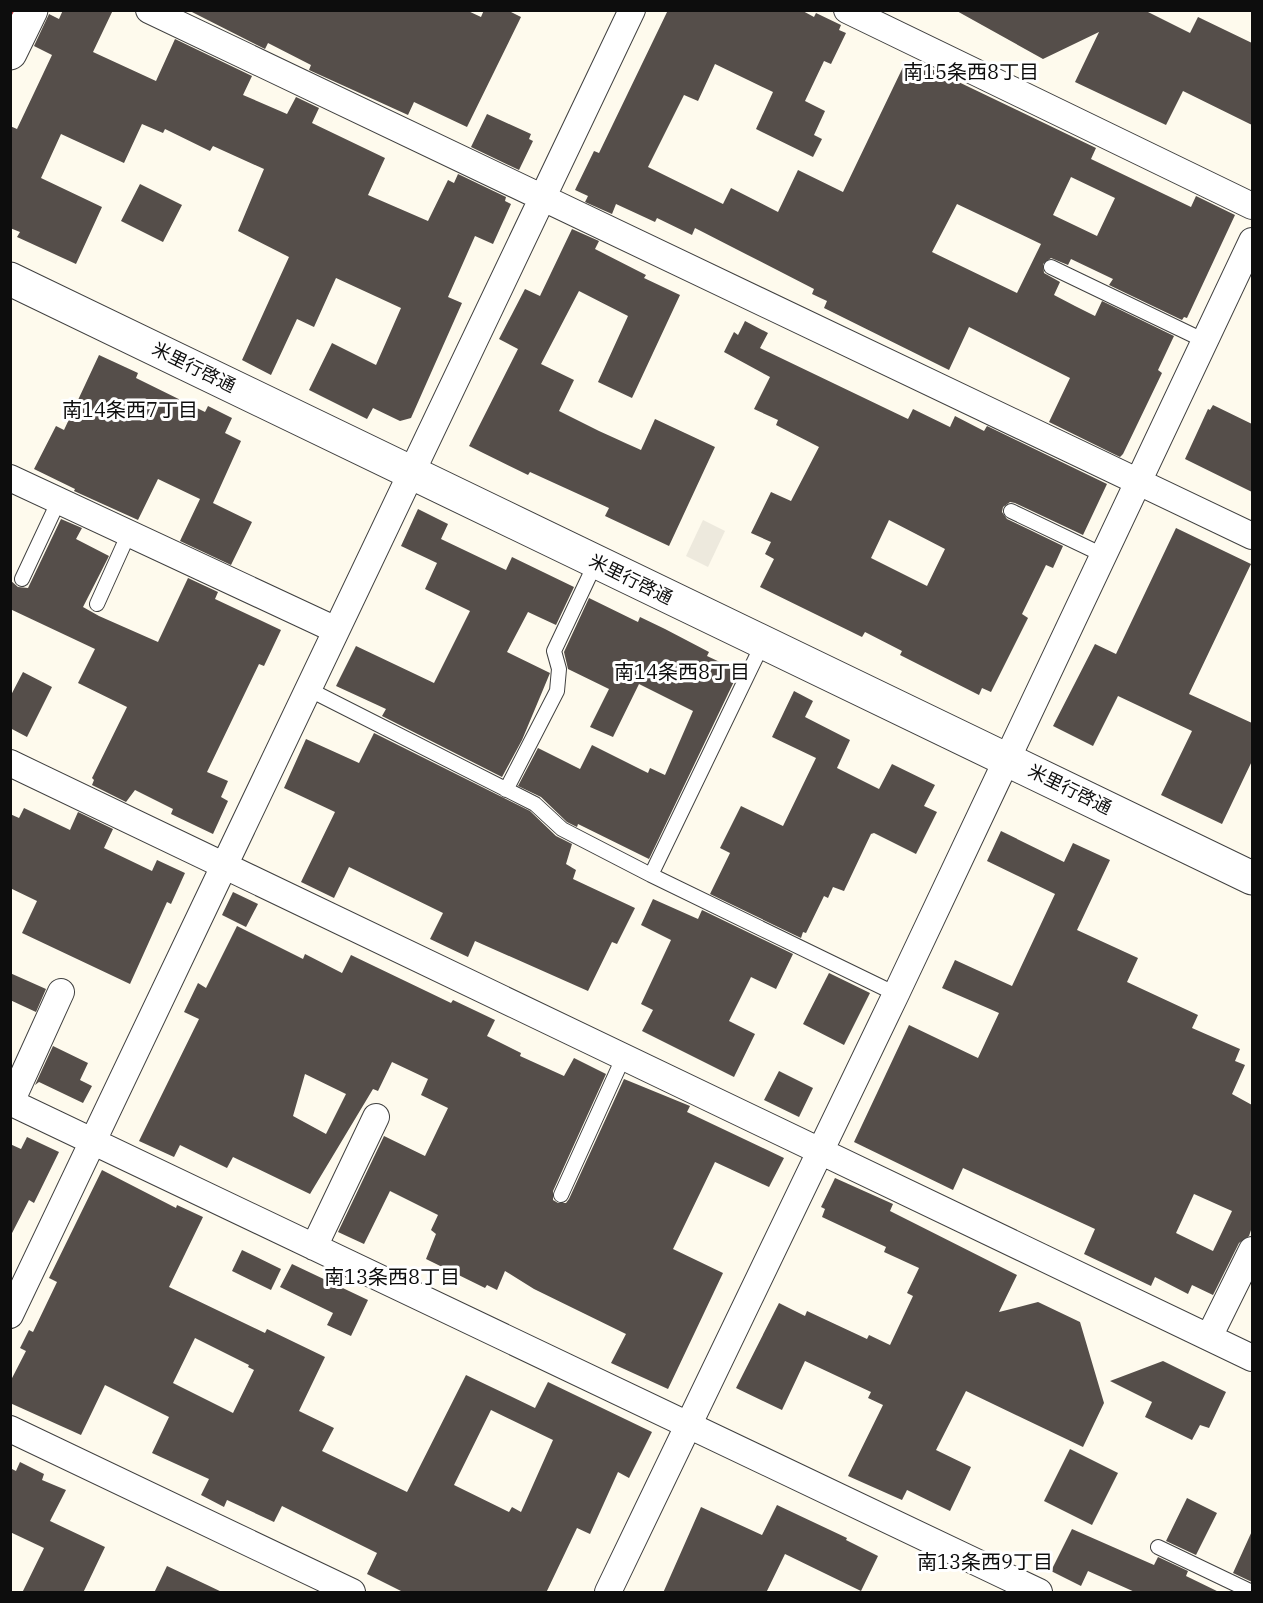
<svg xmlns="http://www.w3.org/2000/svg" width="1263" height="1603" font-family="'IBM Plex Serif','Noto Sans JP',serif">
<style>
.plaza{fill:#ede9dd}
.building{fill:#554e4a;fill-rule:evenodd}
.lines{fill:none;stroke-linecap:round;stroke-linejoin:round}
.service-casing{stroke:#404040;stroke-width:16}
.minor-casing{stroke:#404040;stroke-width:28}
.tertiary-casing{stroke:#404040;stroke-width:35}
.service{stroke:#fff;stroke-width:14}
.minor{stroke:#fff;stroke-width:26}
.tertiary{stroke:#fff;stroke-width:33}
.tram{stroke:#b32e36;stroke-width:1.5}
.labels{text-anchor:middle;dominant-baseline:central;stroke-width:6;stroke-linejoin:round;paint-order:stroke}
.street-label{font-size:18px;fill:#0d0d0d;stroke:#fff}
.neighbourhood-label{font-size:20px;fill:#0d0d0d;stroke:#fff}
</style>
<rect width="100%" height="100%" fill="#fefaed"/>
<!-- plaza -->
<path class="plaza" d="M 703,520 L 725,531 L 708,567 L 686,556 Z"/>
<!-- building -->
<path class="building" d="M 63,10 L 113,10 L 93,52 L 156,81 L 175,39 L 252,76 L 243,95 L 287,114 L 296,97 L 319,108 L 312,123 L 385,158 L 368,195 L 428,221 L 448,180 L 454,183 L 458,174 L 506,197 L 505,201 L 511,204 L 493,244 L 475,236 L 448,297 L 462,303 L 411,418 L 400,421 L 373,408 L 367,419 L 309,390 L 332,343 L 376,365 L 401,308 L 336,278 L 314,327 L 297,319 L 271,375 L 242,360 L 289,257 L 238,231 L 264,169 L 213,146 L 210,151 L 165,129 L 163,133 L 142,124 L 124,163 L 61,134 L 41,178 L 102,207 L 76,264 L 17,237 L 20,232 L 10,228 L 10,126 L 17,129 L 52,55 L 34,46 L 49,14 L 59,19 Z
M 188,10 L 466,10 L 481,17 L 484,10 L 507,10 L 521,17 L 467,127 L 414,102 L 408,115 L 309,70 L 311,65 L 268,43 L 265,49 Z
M 668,10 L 801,10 L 814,17 L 816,13 L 841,25 L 839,30 L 846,33 L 831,64 L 824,61 L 805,101 L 825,111 L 814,135 L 822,139 L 813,157 L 756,129 L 773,92 L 715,64 L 698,101 L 684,95 L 648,167 L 723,204 L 731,188 L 778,212 L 798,170 L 843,192 L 904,65 L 918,71 L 921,64 L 1096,148 L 1091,159 L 1191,207 L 1196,196 L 1235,215 L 1187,318 L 1184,317 L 1182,320 L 1109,285 L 1113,279 L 1071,259 L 1068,265 L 1051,258 L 1043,264 L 1044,273 L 1060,282 L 1054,295 L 1075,306 L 1095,316 L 1102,301 L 1174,336 L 1158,370 L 1162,373 L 1123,454 L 1120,457 L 1049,422 L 1070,378 L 969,327 L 949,370 L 824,308 L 827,301 L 812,294 L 814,289 L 695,228 L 692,235 L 657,218 L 655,222 L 616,204 L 612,214 L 585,202 L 588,196 L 575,190 L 594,151 L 599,153 ZM 1071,177 L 1115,198 L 1097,236 L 1053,215 ZM 957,204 L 1041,244 L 1017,293 L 932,252 Z
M 955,10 L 1144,10 L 1190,33 L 1198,17 L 1252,43 L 1252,125 L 1183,91 L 1166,125 L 1075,82 L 1099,32 L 1043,59 Z
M 487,114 L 531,134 L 529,139 L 533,141 L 519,170 L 471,147 Z
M 140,184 L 182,205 L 163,242 L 121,221 Z
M 572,229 L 599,241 L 595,249 L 646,275 L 644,278 L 680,295 L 632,398 L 598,382 L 628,316 L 579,291 L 541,364 L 574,380 L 559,411 L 599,431 L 641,450 L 655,419 L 715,447 L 669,546 L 605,516 L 609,508 L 530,472 L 528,475 L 469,446 L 518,349 L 499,339 L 525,289 L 540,296 Z
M 745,321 L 768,333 L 760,348 L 908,419 L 913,409 L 950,427 L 955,416 L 984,431 L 987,426 L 1107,484 L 1083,535 L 1015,503 L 1010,502 L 1003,507 L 1002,512 L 1007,519 L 1063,546 L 1053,568 L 1046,565 L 1022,614 L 1028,618 L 991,692 L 982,688 L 979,695 L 900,655 L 902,651 L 865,632 L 862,637 L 760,587 L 774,559 L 765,554 L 771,542 L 751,533 L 771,492 L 791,501 L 819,447 L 776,425 L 778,420 L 754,409 L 770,377 L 724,352 L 734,332 L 738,335 ZM 889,520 L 945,549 L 927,586 L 871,558 Z
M 99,355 L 138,373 L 136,378 L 205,412 L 208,406 L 232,418 L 225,433 L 241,441 L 213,503 L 252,522 L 231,565 L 180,541 L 200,499 L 158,479 L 138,520 L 74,491 L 75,489 L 34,469 L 56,426 L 64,430 Z
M 1213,405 L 1252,424 L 1252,492 L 1185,459 L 1208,409 L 1210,410 Z
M 418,509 L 448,524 L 441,539 L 506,570 L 512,557 L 574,587 L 556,625 L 528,612 L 507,652 L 550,673 L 522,740 L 502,777 L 382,716 L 386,709 L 336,686 L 356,646 L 434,683 L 470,611 L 425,589 L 437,563 L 401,546 Z
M 61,519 L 82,528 L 76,539 L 109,556 L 83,607 L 99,616 L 158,642 L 188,578 L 218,592 L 215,599 L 281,630 L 264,666 L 259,664 L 207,772 L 228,781 L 221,797 L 228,801 L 213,834 L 171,814 L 173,809 L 135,790 L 126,802 L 92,785 L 94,780 L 92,778 L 127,707 L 78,683 L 95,649 L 10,609 L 10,580 L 18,587 L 28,588 Z
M 1176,528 L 1251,564 L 1189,694 L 1252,723 L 1252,761 L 1222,824 L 1161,795 L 1192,731 L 1118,696 L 1093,746 L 1053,726 L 1095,644 L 1116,654 Z
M 589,598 L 638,622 L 640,617 L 665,629 L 709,652 L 707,656 L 739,671 L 649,859 L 578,824 L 577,827 L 567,822 L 541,797 L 518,786 L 538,748 L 580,769 L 592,745 L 648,773 L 650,768 L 665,775 L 693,711 L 639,684 L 613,737 L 590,727 L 609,689 L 568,669 L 564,652 Z
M 23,672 L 52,687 L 27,737 L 10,728 L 10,697 Z
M 794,691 L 813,701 L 805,717 L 850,740 L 837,768 L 879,789 L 892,764 L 935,785 L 924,806 L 937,812 L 916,854 L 874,833 L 871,834 L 844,891 L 833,887 L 828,898 L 824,896 L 806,933 L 803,932 L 801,938 L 710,894 L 730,853 L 720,848 L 741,806 L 783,826 L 816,758 L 772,737 Z
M 374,733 L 530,811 L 556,836 L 572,844 L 566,864 L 576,870 L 573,879 L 635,908 L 617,944 L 612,942 L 588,991 L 475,941 L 468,957 L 430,939 L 443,913 L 349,867 L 334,898 L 301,882 L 335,812 L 284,788 L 306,739 L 359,763 Z
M 24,808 L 70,830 L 78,812 L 113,829 L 104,848 L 152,871 L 157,860 L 185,873 L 171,904 L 167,902 L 130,984 L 22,933 L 37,901 L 10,888 L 10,814 L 19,818 Z
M 1001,831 L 1064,862 L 1073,843 L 1110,860 L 1077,930 L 1138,958 L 1127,982 L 1198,1015 L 1192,1028 L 1240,1049 L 1235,1061 L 1245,1065 L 1232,1094 L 1252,1105 L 1252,1227 L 1249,1236 L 1239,1243 L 1213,1295 L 1192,1285 L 1188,1294 L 1155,1277 L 1151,1286 L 1084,1254 L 1095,1229 L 963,1168 L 953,1190 L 854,1142 L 909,1025 L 978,1058 L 999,1013 L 942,988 L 955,960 L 1012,986 L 1055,894 L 987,861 ZM 1194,1194 L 1232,1211 L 1213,1251 L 1176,1233 Z
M 233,892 L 258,904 L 246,927 L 222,915 Z
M 653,899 L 698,919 L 702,910 L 793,954 L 776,989 L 751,977 L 729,1021 L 755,1034 L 734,1077 L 642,1031 L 653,1010 L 641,1004 L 671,940 L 641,925 Z
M 237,926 L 303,959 L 305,954 L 342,973 L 351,955 L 451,1003 L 453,1000 L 495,1020 L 487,1036 L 521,1053 L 520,1056 L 564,1076 L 574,1058 L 606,1074 L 553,1191 L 553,1200 L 558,1203 L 566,1203 L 569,1199 L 624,1079 L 690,1106 L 687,1112 L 784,1158 L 769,1187 L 715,1162 L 673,1249 L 723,1273 L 668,1389 L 611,1363 L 626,1334 L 534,1289 L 505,1271 L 497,1290 L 487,1285 L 485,1288 L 426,1259 L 436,1234 L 431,1230 L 438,1215 L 390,1191 L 364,1244 L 338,1232 L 384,1136 L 425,1156 L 448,1108 L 421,1095 L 428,1079 L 392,1062 L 378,1091 L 373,1089 L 310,1194 L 233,1157 L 227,1168 L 180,1145 L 174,1157 L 139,1141 L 199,1019 L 184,1012 L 198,983 L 206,988 ZM 305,1074 L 346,1094 L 326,1134 L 293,1116 Z
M 10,973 L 46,989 L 36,1012 L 10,1000 Z
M 829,973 L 870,993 L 844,1045 L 803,1024 Z
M 53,1046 L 88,1063 L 80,1080 L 92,1086 L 83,1103 L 39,1082 L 35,1085 Z
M 779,1071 L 813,1088 L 799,1117 L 764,1100 Z
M 27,1137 L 59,1152 L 34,1203 L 29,1200 L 10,1237 L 10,1144 L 21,1149 Z
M 102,1170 L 176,1208 L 177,1205 L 203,1217 L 169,1287 L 265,1333 L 267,1329 L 325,1357 L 299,1411 L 334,1428 L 322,1451 L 407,1492 L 466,1375 L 535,1408 L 548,1382 L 652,1432 L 629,1478 L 618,1472 L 590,1534 L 577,1528 L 546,1593 L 405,1593 L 367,1574 L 377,1553 L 282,1506 L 274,1522 L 227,1500 L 224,1507 L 201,1495 L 209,1479 L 152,1453 L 169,1417 L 105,1385 L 81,1435 L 10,1403 L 10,1382 L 26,1351 L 20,1348 L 29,1330 L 33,1332 L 57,1282 L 49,1278 ZM 195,1338 L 249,1365 L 248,1367 L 254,1370 L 233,1413 L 173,1383 ZM 491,1410 L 553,1440 L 521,1512 L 512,1507 L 509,1512 L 454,1485 Z
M 835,1178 L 893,1204 L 890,1211 L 1017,1275 L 999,1312 L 1038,1302 L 1080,1322 L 1104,1403 L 1083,1447 L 966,1391 L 936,1450 L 971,1467 L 950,1511 L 907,1490 L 902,1500 L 848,1476 L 883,1405 L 868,1398 L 871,1392 L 805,1361 L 782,1410 L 736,1388 L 779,1303 L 805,1316 L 807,1311 L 867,1339 L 869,1335 L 890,1345 L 913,1296 L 907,1293 L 919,1268 L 884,1252 L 886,1247 L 822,1217 L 825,1209 L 821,1207 Z
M 242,1250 L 281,1269 L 271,1290 L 232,1271 Z
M 292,1264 L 368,1300 L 351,1336 L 327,1325 L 333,1313 L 280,1287 Z
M 1163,1361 L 1226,1392 L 1209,1428 L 1200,1425 L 1192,1440 L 1145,1417 L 1152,1402 L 1110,1381 Z
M 1070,1449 L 1118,1473 L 1092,1525 L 1044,1501 Z
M 20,1462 L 44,1474 L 42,1480 L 66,1490 L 50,1521 L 105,1547 L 83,1593 L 22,1593 L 44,1548 L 10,1532 L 10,1468 L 16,1471 Z
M 1187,1498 L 1217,1513 L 1196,1555 L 1166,1541 Z
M 777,1505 L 847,1538 L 846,1540 L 878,1556 L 861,1591 L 785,1554 L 766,1593 L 663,1593 L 701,1507 L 762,1535 Z
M 1072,1529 L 1154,1565 L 1158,1557 L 1188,1571 L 1186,1576 L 1221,1593 L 1137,1593 L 1088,1571 L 1081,1586 L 1051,1571 Z
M 1252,1531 L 1252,1582 L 1233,1573 Z
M 167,1566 L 224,1593 L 154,1593 Z"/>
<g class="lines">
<!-- service casing -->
<g class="service-casing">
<path id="service" d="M 1051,267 L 1205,341
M 1011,511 L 1103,555
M 22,579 L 59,500
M 97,604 L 129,533
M 308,689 L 535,804 L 562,829 L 651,875 L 896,994
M 506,790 L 557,691 L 559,669 L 554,651 L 596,562
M 651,875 L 763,643
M 561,1195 L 624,1056
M 1158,1547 L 1252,1592"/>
</g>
<!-- minor casing -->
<g class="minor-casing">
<path id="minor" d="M 149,10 L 1252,536
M 847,10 L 1252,206
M 10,478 L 336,630
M 10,763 L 1252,1358
M 10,1102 L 1039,1592
M 11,1102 L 61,992
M 314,1247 L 376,1117
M 10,1315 L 632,10
M 1209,1337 L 1252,1250
M 10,1429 L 352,1592
M 608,1592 L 896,994 L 1252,241"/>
</g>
<!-- tertiary casing -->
<g class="tertiary-casing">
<path id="tertiary" d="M 10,53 L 31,10
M 10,279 L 1252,878"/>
</g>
<!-- service -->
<use href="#service" class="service"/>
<!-- minor -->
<use href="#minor" class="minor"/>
<!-- tertiary -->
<use href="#tertiary" class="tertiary"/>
<!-- tram -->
<path class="tram" d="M 10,17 L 14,10"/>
</g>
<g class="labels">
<!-- street labels -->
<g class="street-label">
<text transform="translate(194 367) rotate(26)">米里行啓通</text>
<text transform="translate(631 579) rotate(26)">米里行啓通</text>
<text transform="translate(1070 789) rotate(26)">米里行啓通</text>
</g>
<!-- neighbourhood labels -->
<g class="neighbourhood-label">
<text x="971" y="71">南15条西8丁目</text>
<text x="130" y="409">南14条西7丁目</text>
<text x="682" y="671">南14条西8丁目</text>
<text x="392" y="1276">南13条西8丁目</text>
<text x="985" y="1561">南13条西9丁目</text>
</g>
</g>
<!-- border -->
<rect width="1263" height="1603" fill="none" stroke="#0d0d0d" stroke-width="24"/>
</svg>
